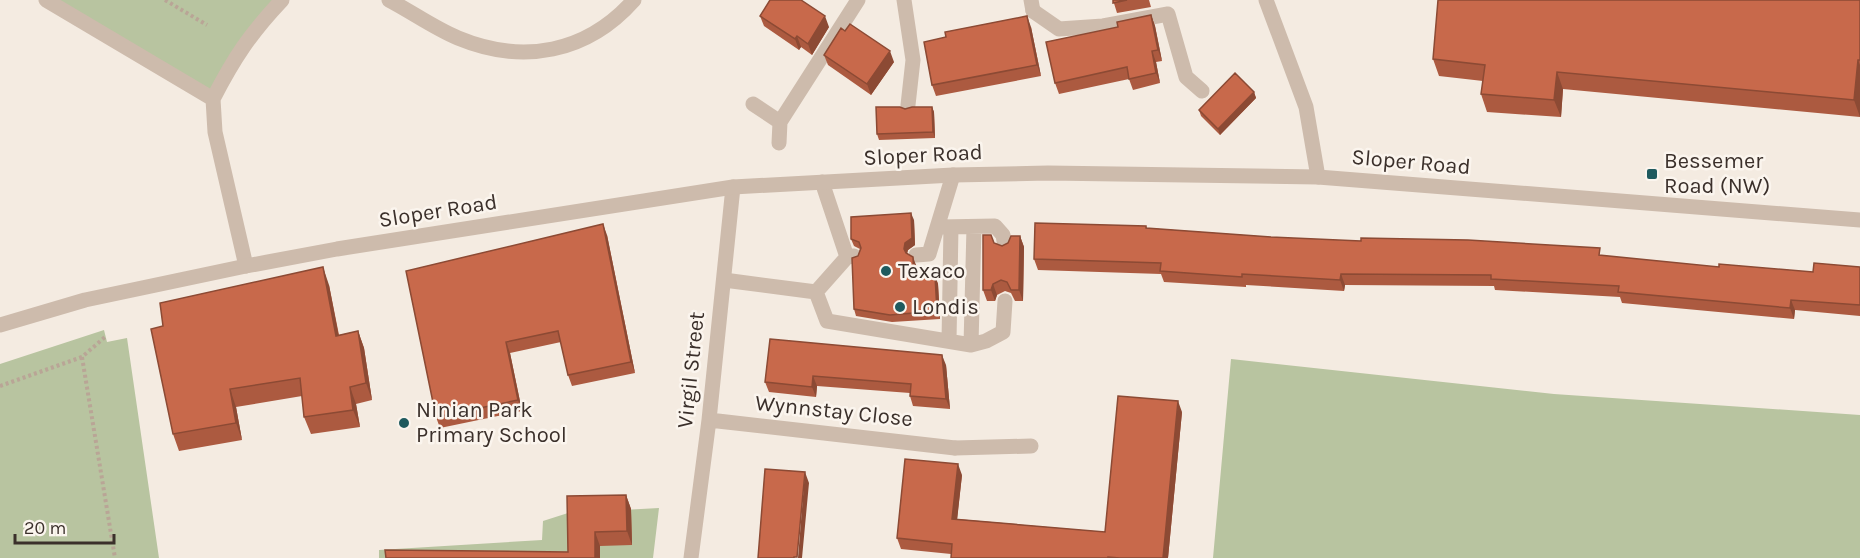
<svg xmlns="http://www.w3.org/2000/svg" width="1860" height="558" font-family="Karla,sans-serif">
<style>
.green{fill:#b8c4a0}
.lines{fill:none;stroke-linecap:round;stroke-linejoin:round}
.path{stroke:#b9a596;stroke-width:4;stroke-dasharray:3 3;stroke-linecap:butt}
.service{stroke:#cdbbac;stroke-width:15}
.minor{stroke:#cdbbac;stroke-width:15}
.tertiary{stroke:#cdbbac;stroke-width:15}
.wall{fill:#ac5a40}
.shaded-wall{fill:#8c4a34}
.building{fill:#c8694b;stroke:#8c4a34;stroke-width:1.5}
.poi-dot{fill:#1f5a5e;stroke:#fbf5ee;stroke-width:2}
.labels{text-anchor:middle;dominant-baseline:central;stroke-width:5;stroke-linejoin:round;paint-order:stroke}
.street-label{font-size:22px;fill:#3b302b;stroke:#fbf5ee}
.poi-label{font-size:22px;fill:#3b302b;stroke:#fbf5ee;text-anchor:start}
</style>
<rect width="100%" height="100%" fill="#f4ebe1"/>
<!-- green -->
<path class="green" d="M 46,0 L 282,0 L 213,99 Z
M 104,330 L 107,342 L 127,338 L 159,558 L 0,558 L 0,364 Z
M 1231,359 L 1554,394 L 1860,415 L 1860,558 L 1213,558 Z
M 659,508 L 653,558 L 379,558 L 379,550 L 542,540 L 543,521 L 568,513 Z"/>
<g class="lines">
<!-- path -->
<path class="path" d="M 165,0 L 207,25
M 82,357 L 115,558
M 0,386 L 82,357 L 105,337"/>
<!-- service -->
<path class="service" d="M 904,0 L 913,60 L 908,105
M 1033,11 L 1059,29 L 1103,26 L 1168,14 L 1186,77 L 1202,91
M 753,104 L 780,122 L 858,0
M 779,143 L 780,122
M 822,182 L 847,257 L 854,256
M 940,227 L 995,226 L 1003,235 L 1005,247
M 916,255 L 929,254 L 953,175
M 724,280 L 816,292 L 847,257
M 816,292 L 827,321 L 971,345 L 986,341 L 1003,332 L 1005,301
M 949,341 L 951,227
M 971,345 L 974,227
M 955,448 L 1031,446"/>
<!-- minor -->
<path class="minor" d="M 46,0 L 213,99 C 234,58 250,34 282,0
M 389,0 C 412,12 434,28 458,38 C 523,65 587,53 634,0
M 1031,0 L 1033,11
M 1266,0 L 1306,107 L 1318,177
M 213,99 L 215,132 L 246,266
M 709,420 L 955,448
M 691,558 L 709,420 L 733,187"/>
<!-- tertiary -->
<path class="tertiary" d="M 0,325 L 85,300 L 246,266 L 337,249 L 733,187 L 953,175 L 1048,173 L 1318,177 L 1860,220"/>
</g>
<!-- wall -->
<path class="wall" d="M 1113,0 L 1149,0 L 1151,7 L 1117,13 Z
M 1860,0 L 1860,117 L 1563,89 L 1561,117 L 1487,112 L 1481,94 L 1483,81 L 1439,76 L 1433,59 Z
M 1151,15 L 1155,26 L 1162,61 L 1156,62 L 1160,83 L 1133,90 L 1129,79 L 1059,94 L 1055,83 L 1118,27 Z
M 760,16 L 829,27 L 812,55 L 801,47 L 799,50 L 764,26 Z
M 1031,27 L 1041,76 L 936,96 L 932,85 Z
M 824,55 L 894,62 L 871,95 L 828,65 Z
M 1254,92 L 1256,98 L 1220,135 L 1201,116 L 1199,110 Z
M 932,107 L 934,112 L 935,138 L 879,140 L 877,134 L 905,109 Z
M 914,220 L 915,245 L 908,250 L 907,254 L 916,265 L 917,279 L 935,276 L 938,284 L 940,319 L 892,322 L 856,316 L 854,309 L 858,256 L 860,249 L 854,246 L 851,239 Z
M 1146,226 L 1147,228 L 1271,237 L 1603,256 L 1719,267 L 1813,272 L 1860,267 L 1860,316 L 1795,310 L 1794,319 L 1622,303 L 1620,297 L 1495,290 L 1494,286 L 1345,285 L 1344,291 L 1246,285 L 1246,287 L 1164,282 L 1161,274 L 1038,270 L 1034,259 Z
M 607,235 L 635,373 L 572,386 L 568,375 L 561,342 L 510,353 L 522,411 L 440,428 L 436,417 Z
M 1020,236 L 1024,247 L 1023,301 L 1015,301 L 1011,293 L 1005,291 L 997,295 L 995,301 L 987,301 L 983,290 L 994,243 L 1002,246 Z
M 329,285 L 339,335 L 358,331 L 364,348 L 372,400 L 356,404 L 360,427 L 311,434 L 304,417 L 302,396 L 236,407 L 242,440 L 179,451 L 173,434 Z
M 770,339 L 946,365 L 950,409 L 913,406 L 910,396 L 910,393 L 817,386 L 816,397 L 769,392 L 765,382 Z
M 1182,412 L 1168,558 L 951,558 L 951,554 L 901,549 L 897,538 L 962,475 L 957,519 L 1105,532 Z
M 626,495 L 631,509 L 632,545 L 600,546 L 568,552 Z"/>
<!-- shaded-wall -->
<path class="shaded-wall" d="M 1151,15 L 1155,26 L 1162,61 L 1158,50 Z
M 825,16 L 829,27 L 812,55 L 808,44 Z
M 1027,16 L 1031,27 L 1041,76 L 1037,65 Z
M 797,36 L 801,47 L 799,50 L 795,39 Z
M 890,51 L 894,62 L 871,95 L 867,84 Z
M 1152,51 L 1156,62 L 1160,83 L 1156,73 Z
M 1858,60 L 1860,65 L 1860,117 L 1854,100 Z
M 1557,72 L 1563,89 L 1561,117 L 1554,100 Z
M 1254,92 L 1256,98 L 1220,135 L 1218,129 Z
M 932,107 L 934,112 L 935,138 L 933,132 Z
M 911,213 L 914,220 L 915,245 L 908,250 L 906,256 L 904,249 Z
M 603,224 L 607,235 L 635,373 L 631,362 Z
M 1020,236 L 1024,247 L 1023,301 L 1019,290 Z
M 913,257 L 916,265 L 917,286 L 914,279 Z
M 323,267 L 329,285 L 342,353 L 336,336 Z
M 1341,274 L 1345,285 L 1344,291 L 1340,280 Z
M 935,276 L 938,284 L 940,319 L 937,311 Z
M 993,284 L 997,295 L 995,301 L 991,290 Z
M 1791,300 L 1795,310 L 1794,319 L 1790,308 Z
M 358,331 L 364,348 L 372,400 L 366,383 Z
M 506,342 L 510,353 L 522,411 L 518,400 Z
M 942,355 L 946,365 L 950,409 L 946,399 Z
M 813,376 L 817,386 L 816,397 L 812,387 Z
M 350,387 L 356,404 L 360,427 L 353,410 Z
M 230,389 L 236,407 L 242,440 L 236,423 Z
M 1178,401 L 1182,412 L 1168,558 L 1163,558 Z
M 958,464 L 962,475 L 956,530 L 952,519 Z
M 805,472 L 809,483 L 802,558 L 798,558 Z
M 626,495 L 631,509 L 632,545 L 627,531 Z
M 595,532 L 600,546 L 600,558 L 595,558 Z"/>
<!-- building -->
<path class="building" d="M 770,0 L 801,0 L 825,16 L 808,44 L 797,36 L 795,39 L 760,16 Z
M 1113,0 L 1127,0 L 1113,3 Z
M 1438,0 L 1860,0 L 1860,60 L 1858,60 L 1854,100 L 1557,72 L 1554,100 L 1481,94 L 1485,65 L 1433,59 Z
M 1151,15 L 1158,50 L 1152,51 L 1156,73 L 1129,79 L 1127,67 L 1055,83 L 1046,42 L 1118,27 L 1117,22 Z
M 1027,16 L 1037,65 L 932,85 L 924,42 L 946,37 L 945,32 Z
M 850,24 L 890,51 L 867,84 L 824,55 L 841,28 L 845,31 Z
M 1235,73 L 1254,92 L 1218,129 L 1199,110 Z
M 876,107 L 900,107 L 905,109 L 912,107 L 932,107 L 933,132 L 877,134 Z
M 911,213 L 912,238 L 905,243 L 904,249 L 906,253 L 913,257 L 914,279 L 935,276 L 937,311 L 890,315 L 854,309 L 852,258 L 858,256 L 861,248 L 859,242 L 851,239 L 851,217 Z
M 1035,223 L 1146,226 L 1146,228 L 1271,237 L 1361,241 L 1361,238 L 1468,240 L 1600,248 L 1599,255 L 1719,267 L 1719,264 L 1813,272 L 1814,263 L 1860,267 L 1860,305 L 1791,300 L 1790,308 L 1618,292 L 1619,286 L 1491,279 L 1491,275 L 1341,274 L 1340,280 L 1242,274 L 1242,277 L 1160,271 L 1161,263 L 1034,259 Z
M 603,224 L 631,362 L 568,375 L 558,331 L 506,342 L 518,400 L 436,417 L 406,271 Z
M 983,235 L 991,235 L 994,243 L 1002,246 L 1008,243 L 1011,236 L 1020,236 L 1019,290 L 1011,290 L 1007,282 L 1001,280 L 993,284 L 991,290 L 983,290 Z
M 323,267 L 336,336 L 358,331 L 366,383 L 350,387 L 353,410 L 304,417 L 300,378 L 230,389 L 236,423 L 173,434 L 151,329 L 163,326 L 160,303 Z
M 770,339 L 942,355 L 946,399 L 910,396 L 911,384 L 813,376 L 812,387 L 765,382 Z
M 1118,396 L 1178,401 L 1163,558 L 1120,558 L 1108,557 L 1108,558 L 951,558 L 952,544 L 897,538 L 905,459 L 958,464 L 952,519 L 1105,532 Z
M 765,469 L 805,472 L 797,557 L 794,557 L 794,558 L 758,558 Z
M 626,495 L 627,531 L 595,532 L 595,558 L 386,558 L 385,550 L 568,552 L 567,496 Z"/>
<!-- markers -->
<g class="poi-dot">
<rect x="1646" y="168" width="12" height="12" rx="3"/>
<circle cx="886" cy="271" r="6"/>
<circle cx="900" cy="307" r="6"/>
<circle cx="404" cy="423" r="6"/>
</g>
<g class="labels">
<!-- street labels -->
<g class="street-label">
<text transform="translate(923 155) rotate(-3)">Sloper Road</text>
<text transform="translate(1411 162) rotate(5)">Sloper Road</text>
<text transform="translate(438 211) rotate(-9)">Sloper Road</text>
<text transform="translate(691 370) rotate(-84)">Virgil Street</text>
<text transform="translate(834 411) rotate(6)">Wynnstay Close</text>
</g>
<!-- poi labels -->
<g class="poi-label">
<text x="1664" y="161">Bessemer<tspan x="1664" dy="25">Road (NW)</tspan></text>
<text x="898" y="271">Texaco</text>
<text x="912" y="307">Londis</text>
<text x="416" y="410">Ninian Park<tspan x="416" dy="25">Primary School</tspan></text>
</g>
</g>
<!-- scale -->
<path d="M15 534v9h99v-9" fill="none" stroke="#3b302b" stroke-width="3"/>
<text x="24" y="534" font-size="18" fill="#3b302b" stroke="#fbf5ee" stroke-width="4.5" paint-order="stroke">20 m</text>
</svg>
